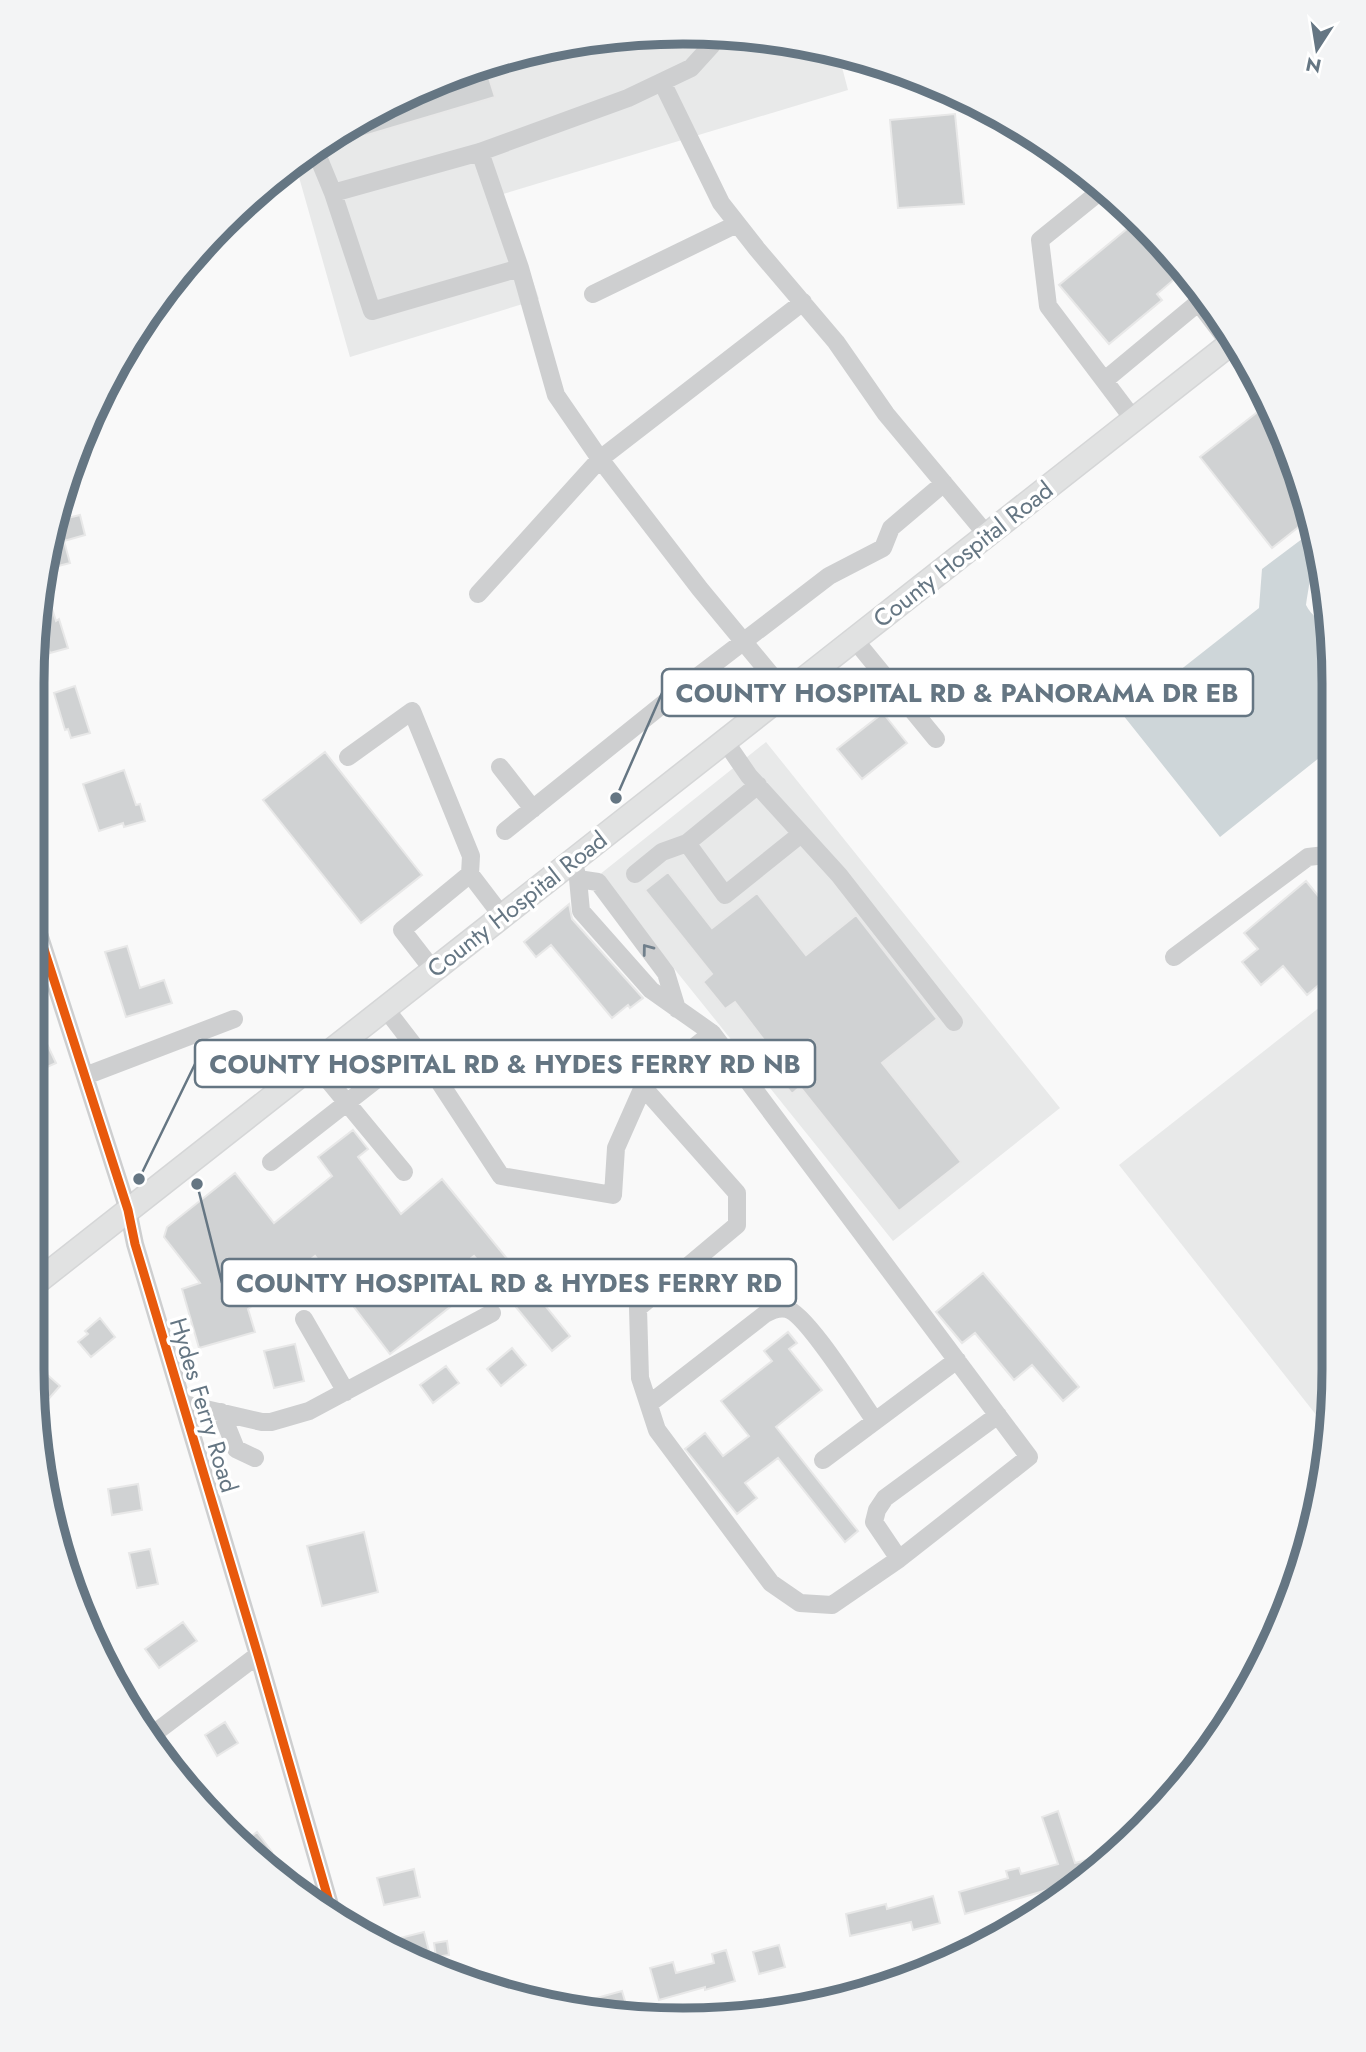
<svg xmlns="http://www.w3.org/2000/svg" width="1366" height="2052" font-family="Jost,sans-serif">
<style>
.built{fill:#e8e9e9}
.water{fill:#ced6d9}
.building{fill:#d0d2d3;stroke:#e8e8e8;stroke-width:2}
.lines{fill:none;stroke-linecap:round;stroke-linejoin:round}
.major-casing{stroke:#d5d6d7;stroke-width:26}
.minor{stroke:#cecfd0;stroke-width:18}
.major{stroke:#e1e2e2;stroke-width:23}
.cycleway-casing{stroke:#fff;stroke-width:13}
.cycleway{stroke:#e8590c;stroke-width:9}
.oneway{stroke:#707f8b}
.labels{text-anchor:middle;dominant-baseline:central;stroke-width:7;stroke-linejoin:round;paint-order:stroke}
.street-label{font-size:24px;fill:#657683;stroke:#fff}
.rim{fill:none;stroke:#657683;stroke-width:9}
.leader{fill:none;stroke:#657683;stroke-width:2.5}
.callout-dot{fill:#657683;stroke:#fff;stroke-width:2.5}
.callout{fill:#fff;stroke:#657683;stroke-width:2.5}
.callout-label{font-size:26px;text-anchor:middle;font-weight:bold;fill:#657683}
</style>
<rect width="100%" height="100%" fill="#f9f9f9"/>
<!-- built -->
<path class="built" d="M 683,32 L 810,44 L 838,52 L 848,90 L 503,194 L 539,299 L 350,357 L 295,163 L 321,142 L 433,81 L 556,44 Z
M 766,742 L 1060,1108 L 893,1241 L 599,875 Z
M 1334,996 L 1334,1369 L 1328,1430 L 1119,1165 Z"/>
<!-- water -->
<path class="water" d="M 1306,536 C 1318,551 1308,587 1306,605 C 1311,616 1322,621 1328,630 C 1337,643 1335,726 1334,746 L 1220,837 L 1123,715 L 1259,608 L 1262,569 Z"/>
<!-- building -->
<path class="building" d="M 485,65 L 495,97 L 347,141 L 343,129 L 433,81 Z
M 955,114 L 964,204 L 898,208 L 890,120 Z
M 1139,219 L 1184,271 L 1157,294 L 1162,300 L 1109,344 L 1059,285 Z
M 1269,403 L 1285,433 L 1310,518 L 1272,548 L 1200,457 Z
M 80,515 L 85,535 L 64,541 L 70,563 L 43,570 L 44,556 L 58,516 L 59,520 Z
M 42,578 L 56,621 L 59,619 L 68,648 L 50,653 L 44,636 L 36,638 Z
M 75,686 L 90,733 L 71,738 L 68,729 L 65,730 L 54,693 Z
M 883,713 L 907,743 L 862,779 L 837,749 Z
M 325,752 L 422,875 L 361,923 L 263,800 Z
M 124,770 L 136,805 L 140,804 L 145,821 L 124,827 L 123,823 L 99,831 L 83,784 Z
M 668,872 L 712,928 L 757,893 L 806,955 L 856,915 L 937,1019 L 882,1063 L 961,1162 L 899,1211 L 800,1087 L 792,1094 L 760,1055 L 770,1048 L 735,1002 L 725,1009 L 703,982 L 712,974 L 645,890 Z
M 1306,881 L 1334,915 L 1334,972 L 1307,995 L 1283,966 L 1261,985 L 1242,962 L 1258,949 L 1244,933 Z
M 569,904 L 572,919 L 643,998 L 630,1008 L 628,1005 L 612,1018 L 551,945 L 536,957 L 524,942 Z
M 127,946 L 140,988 L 164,980 L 172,1003 L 126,1017 L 105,952 Z
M 47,1044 L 56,1063 L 32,1074 L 32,1051 Z
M 353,1130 L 368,1149 L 358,1157 L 401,1214 L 442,1179 L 570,1336 L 552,1351 L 474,1256 L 448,1276 L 464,1296 L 390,1354 L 315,1256 L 248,1309 L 255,1332 L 199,1348 L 182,1289 L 200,1283 L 164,1237 L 167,1227 L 235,1173 L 274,1223 L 332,1176 L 318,1157 Z
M 983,1273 L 1079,1387 L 1063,1401 L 1032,1365 L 1014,1380 L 975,1333 L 962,1343 L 936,1312 Z
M 100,1318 L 115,1337 L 91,1357 L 78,1342 L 88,1334 L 85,1331 Z
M 788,1332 L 797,1343 L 789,1349 L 822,1390 L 776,1427 L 858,1531 L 845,1542 L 778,1458 L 745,1483 L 757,1498 L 737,1514 L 685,1449 L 705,1433 L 723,1456 L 749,1436 L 721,1401 L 772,1361 L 764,1351 Z
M 295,1344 L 304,1381 L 274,1388 L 264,1351 Z
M 512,1348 L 526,1365 L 501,1386 L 487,1369 Z
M 446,1366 L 459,1383 L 433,1403 L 420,1385 Z
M 43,1371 L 60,1386 L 38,1411 L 34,1382 Z
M 138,1484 L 142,1510 L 112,1515 L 108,1489 Z
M 364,1532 L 378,1592 L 322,1606 L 307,1546 Z
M 150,1549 L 158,1584 L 137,1588 L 129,1553 Z
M 183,1622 L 197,1641 L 159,1668 L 145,1649 Z
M 225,1722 L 238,1743 L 217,1756 L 205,1735 Z
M 1058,1811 L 1075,1863 L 1113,1853 L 1075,1882 L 965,1914 L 959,1892 L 1008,1878 L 1006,1871 L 1019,1868 L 1021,1874 L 1058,1864 L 1042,1817 Z
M 257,1832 L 272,1852 L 262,1860 L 245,1841 Z
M 414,1869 L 420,1897 L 384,1905 L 377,1878 Z
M 933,1896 L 940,1923 L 913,1930 L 911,1922 L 850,1936 L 846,1914 L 886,1904 L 887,1909 Z
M 424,1932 L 430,1955 L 414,1959 L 384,1942 Z
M 447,1941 L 449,1955 L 436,1957 L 434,1943 Z
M 779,1945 L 785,1967 L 759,1974 L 753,1952 Z
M 726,1950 L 735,1981 L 705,1990 L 705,1987 L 659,2000 L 650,1968 L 673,1962 L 676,1973 L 714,1963 L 712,1954 Z
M 622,1991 L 628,2011 L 617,2014 L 596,2009 L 593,1999 Z"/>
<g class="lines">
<!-- major casing -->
<g class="major-casing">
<path id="major" d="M 32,1286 L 1235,340"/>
</g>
<!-- minor -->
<path class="minor" d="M 662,82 L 721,203 L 757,249 L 836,342 L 886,414 L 987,535
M 314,147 L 333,193 L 480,152 L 628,98 L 691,68 L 711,46 L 717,35
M 480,152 L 520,268 L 556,395 L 600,459 L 803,302
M 1103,189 L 1040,240 L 1048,306 L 1134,420
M 333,193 L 372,311 L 520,268
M 593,294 L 737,224
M 1198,302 L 1230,344
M 1105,380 L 1205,297
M 478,594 L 600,459 L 700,589 L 786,693
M 854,639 L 936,739
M 725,741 L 749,776 L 839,875 L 954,1022
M 348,757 L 412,711 L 471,856 L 470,874
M 500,767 L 533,809
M 505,831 L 688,684 L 829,576 L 883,548 L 891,528 L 944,483
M 687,843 L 725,895 L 801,834
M 573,860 L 578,879 L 581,911 L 651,990 L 712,1033 L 1029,1457 L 899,1559 L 832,1605 L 800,1603 L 771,1583 L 657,1430 L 640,1378 L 638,1308 L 737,1225 L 737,1193 L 643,1087 L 712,1033
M 635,874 L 662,852 L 687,843 L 758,785
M 578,879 L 598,882 L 666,973 L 677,1009
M 32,912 L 128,1210 L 135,1244 L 258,1655 L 332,1912
M 1174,957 L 1308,857 L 1334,854
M 433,970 L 402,930 L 470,874 L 502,916
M 385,1008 L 425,1060 L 501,1176 L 613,1195 L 616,1148 L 643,1087
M 314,1063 L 404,1172
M 85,1076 L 234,1019
M 271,1162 L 390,1069
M 304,1319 L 346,1392
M 184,1404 L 262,1422 L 271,1422 L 309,1411 L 492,1313
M 649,1404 L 765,1314 C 772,1310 779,1307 787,1309 C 807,1314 860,1400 875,1421
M 221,1412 L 236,1449 L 255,1458
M 823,1460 L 957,1360
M 899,1559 L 874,1522 L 877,1510 L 885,1498 L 998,1415
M 148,1738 L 258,1655"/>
<!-- major -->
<use href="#major" class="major"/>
<!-- cycleway casing -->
<g class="cycleway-casing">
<path id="cycleway" d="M 32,912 L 128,1210 L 135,1244 L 258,1655 L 332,1912"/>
</g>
<!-- cycleway -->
<use href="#cycleway" class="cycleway"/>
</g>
<!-- one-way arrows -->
<defs><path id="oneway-chevron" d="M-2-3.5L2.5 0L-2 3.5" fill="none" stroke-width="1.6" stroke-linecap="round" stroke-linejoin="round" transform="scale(1.75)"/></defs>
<use class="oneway" href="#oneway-chevron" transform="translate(647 949) rotate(-127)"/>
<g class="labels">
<!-- street labels -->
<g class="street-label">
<text transform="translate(963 554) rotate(-38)">County Hospital Road</text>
<text transform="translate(517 904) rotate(-38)">County Hospital Road</text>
<text transform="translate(204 1405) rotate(73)">Hydes Ferry Road</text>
</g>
</g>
<!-- crop -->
<path d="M0 0H1366V2052H0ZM683 44H683A639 639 0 0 1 1322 683V1369A639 639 0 0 1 683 2008H683A639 639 0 0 1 44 1369V683A639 639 0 0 1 683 44Z" fill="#f3f4f5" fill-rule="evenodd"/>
<path class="rim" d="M683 44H683A639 639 0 0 1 1322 683V1369A639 639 0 0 1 683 2008H683A639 639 0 0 1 44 1369V683A639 639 0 0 1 683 44Z"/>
<!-- callouts -->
<path class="leader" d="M616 798L662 693M139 1179L195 1064M197 1184L222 1283"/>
<g class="callout-dot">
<circle cx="616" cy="798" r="7"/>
<circle cx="139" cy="1179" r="7"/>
<circle cx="197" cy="1184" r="7"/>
</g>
<g class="callout">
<rect x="662" y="669" width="591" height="47" rx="7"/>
<rect x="195" y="1040" width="620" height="47" rx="7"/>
<rect x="222" y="1259" width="574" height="47" rx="7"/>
</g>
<g class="callout-label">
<text x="957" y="702">COUNTY HOSPITAL RD &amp; PANORAMA DR EB</text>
<text x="505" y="1073">COUNTY HOSPITAL RD &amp; HYDES FERRY RD NB</text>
<text x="509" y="1292">COUNTY HOSPITAL RD &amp; HYDES FERRY RD</text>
</g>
<!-- north arrow -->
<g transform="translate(1317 49) rotate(192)" stroke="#ffffff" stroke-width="5" paint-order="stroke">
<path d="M0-5L12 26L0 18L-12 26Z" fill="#657683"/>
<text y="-10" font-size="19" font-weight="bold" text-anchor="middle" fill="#657683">N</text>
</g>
</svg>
